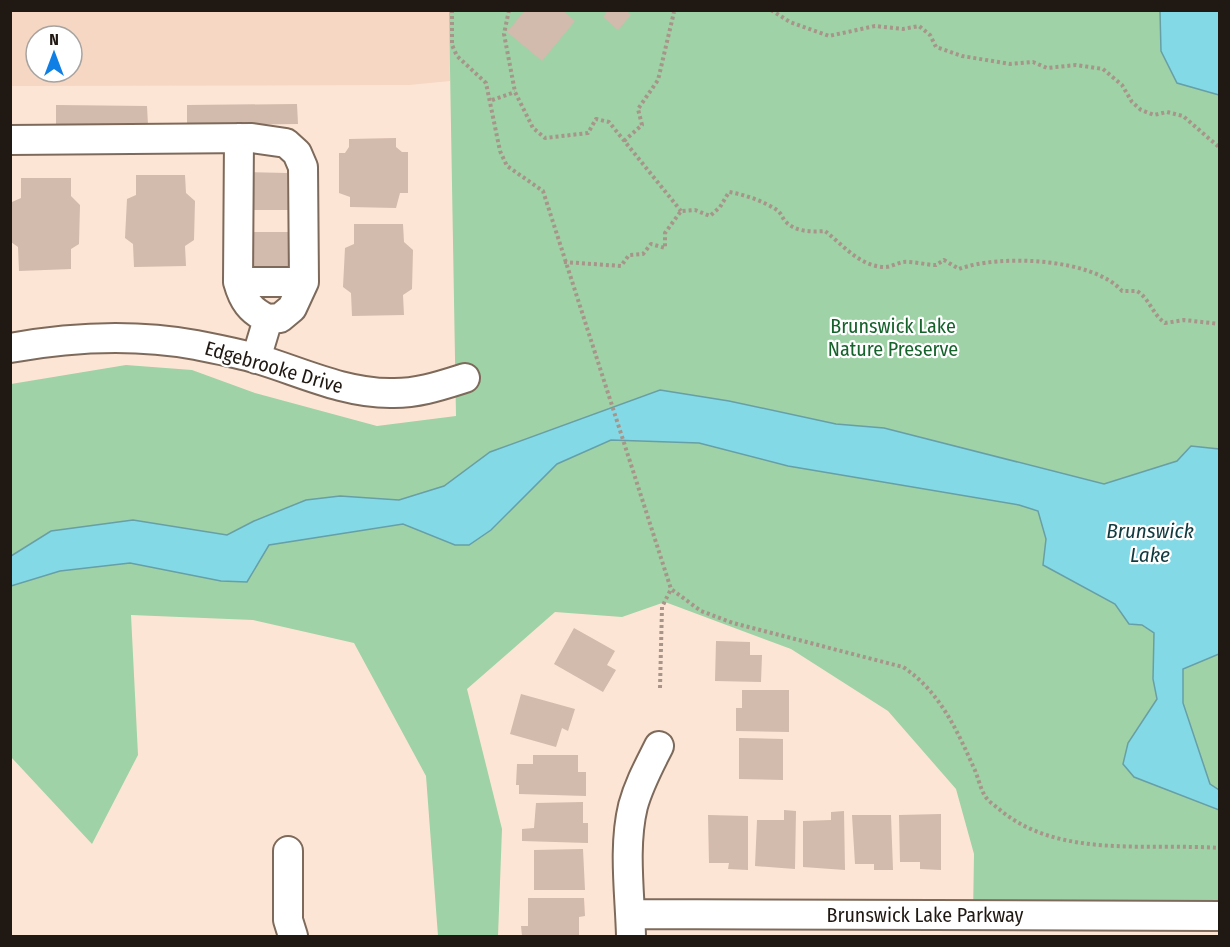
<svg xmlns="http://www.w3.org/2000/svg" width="1230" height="947" font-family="'Fira Sans Condensed',sans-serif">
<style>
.built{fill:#f6d7c3;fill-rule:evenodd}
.green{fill:#9fd2a6}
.water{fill:#84d9e7;stroke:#669fa7;stroke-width:1.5}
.building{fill:#d2baac}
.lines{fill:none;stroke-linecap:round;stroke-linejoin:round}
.minor-casing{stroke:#7e6a5b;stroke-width:32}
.path{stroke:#a79589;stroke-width:4;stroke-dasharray:3 3;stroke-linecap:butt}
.minor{stroke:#fff;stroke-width:28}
.labels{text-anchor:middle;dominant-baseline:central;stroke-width:4.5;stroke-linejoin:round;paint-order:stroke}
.park-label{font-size:20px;fill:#15622b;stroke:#fff}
.street-label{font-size:20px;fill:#201812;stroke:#fff}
.water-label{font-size:21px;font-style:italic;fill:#113a40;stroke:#fff}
</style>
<rect width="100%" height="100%" fill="#fde5d5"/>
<!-- built -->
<path class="built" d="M 10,11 L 449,11 L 450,81 L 409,85 L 11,86 ZM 36,36 L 72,36 L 72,72 L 36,72 Z"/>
<!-- green -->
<path class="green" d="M 449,11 L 1219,11 L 1219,916 L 973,915 L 974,854 L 956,789 L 888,711 L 791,649 L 665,602 L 622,617 L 555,612 L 467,689 L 502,829 L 498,936 L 438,936 L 426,776 L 354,643 L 253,620 L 131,615 L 138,755 L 92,844 L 11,757 L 11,384 L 126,365 L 192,370 L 255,393 L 377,426 L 456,416 Z"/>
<!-- water -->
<path class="water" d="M 1160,11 L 1219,11 L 1219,95 L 1177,83 L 1161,51 Z
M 660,390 L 729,401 L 836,424 L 884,428 L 1104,484 L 1177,461 L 1191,446 L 1219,449 L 1219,654 L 1183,669 L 1183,703 L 1210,784 L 1219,790 L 1219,810 L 1134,777 L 1123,764 L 1128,743 L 1157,699 L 1153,679 L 1154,633 L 1142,625 L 1129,624 L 1115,604 L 1043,565 L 1046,539 L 1038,511 L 1019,505 L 788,466 L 699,443 L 611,440 L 557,464 L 491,530 L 469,545 L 455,545 L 403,524 L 269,545 L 247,582 L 221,581 L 130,563 L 60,571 L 11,586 L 11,556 L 51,531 L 133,520 L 227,535 L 254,521 L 306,500 L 340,496 L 399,500 L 444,486 L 490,452 Z"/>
<!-- building -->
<path class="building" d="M 525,10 L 562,10 L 575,21 L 542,61 L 507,32 Z
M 608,10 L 626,10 L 631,15 L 618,30 L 603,17 Z
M 297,104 L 298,124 L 187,125 L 187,105 Z
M 56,105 L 147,106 L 148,125 L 56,127 Z
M 396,138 L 396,147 L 402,152 L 408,152 L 408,193 L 400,193 L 396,208 L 350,207 L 350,197 L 339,193 L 339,153 L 345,153 L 349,147 L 349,139 Z
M 249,172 L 287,173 L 288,210 L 249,210 Z
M 136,175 L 185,175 L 186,193 L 195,201 L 194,240 L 185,246 L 186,266 L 134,267 L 133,244 L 125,238 L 127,199 L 136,195 Z
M 21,178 L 71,178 L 71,196 L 80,205 L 79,244 L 71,249 L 71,269 L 19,271 L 18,247 L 11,242 L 12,202 L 21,198 Z
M 354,224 L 403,224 L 404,242 L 413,250 L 412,289 L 403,295 L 404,315 L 352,316 L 351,293 L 343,287 L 345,248 L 354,244 Z
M 250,232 L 288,232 L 288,268 L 250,269 Z
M 574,628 L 615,651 L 607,665 L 616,670 L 603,692 L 554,664 Z
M 716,641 L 750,642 L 750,655 L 762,655 L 761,682 L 715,681 Z
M 742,690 L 789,690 L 789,732 L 736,731 L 736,708 L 742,708 Z
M 521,694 L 575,709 L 568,731 L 562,728 L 556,747 L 510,734 Z
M 739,738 L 783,739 L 783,780 L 739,779 Z
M 533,755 L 578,755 L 578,772 L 586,772 L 586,796 L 519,794 L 519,785 L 516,785 L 517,764 L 533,764 Z
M 583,802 L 583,823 L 588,823 L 588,843 L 522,841 L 522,829 L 534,828 L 536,803 Z
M 784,810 L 796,811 L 795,869 L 755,866 L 757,820 L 784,820 Z
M 844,811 L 845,870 L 803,867 L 803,821 L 831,820 L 831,812 Z
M 941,814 L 941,870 L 920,869 L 920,862 L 900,862 L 899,815 Z
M 708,815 L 748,816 L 748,870 L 728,869 L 729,863 L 709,863 Z
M 852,815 L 891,815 L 893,870 L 874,870 L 874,864 L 855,864 Z
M 583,849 L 585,890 L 534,890 L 534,850 Z
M 528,898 L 584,898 L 585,916 L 579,917 L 579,936 L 522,936 L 521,926 L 528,926 Z"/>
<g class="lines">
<!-- minor casing -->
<g class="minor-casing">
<path id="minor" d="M 239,138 L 238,282 C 243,300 250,311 268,319
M 10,140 L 252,138 L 286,143 L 297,153 L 303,167 L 304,282 L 292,308 L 280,318 L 268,319 L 256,359
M 238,282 L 304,282
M 10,348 C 71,337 135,334 196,345 C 216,349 238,353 258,359 C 301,372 344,393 390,393 C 416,394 440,386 465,378
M 288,851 L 288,920 L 293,936
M 630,914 L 1220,916
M 631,936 C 630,895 623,847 633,806 C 639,784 649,766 659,746"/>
</g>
<!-- path -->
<path class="path" d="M 452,10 L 452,45 L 457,56 L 486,83 L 500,151 L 507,166 L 543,191 L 671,589 L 701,611 L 733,623 L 903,667 C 939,691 956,728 973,766 C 978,776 980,788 985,796 C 988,801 994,805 999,809 C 1057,859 1148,843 1220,848
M 509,10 L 504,34 L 515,92 L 533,128 L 545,138 L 588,133 L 596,119 L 609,122 L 681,211
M 671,10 L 682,10
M 771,10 L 790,22 L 829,36 L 875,26 L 903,29 L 919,26 L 930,35 L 936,47 L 962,56 L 1010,64 L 1033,62 L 1047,68 L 1076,65 L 1103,69 L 1122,85 L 1132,102 L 1141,110 L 1154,115 L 1167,112 L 1183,116 L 1220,148
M 492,100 L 515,92
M 624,141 L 642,125 L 638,109 L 658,80 L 674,12
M 564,262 L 621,266 L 629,255 L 643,254 L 651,244 L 665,248 L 665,233 L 681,211 L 695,210 L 710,216 L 720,207 L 729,192 C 746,195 763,201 777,210 C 781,213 782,217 785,221 C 795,232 811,232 825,231 C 842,244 860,267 885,267 C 891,267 897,263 903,262 C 913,261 926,265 936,265 L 944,260 L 959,269 C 999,254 1093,258 1122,291 L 1137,291 C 1150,299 1152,314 1165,323 L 1184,320 L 1220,324
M 660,688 L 662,607 L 671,589"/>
<!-- minor -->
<use href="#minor" class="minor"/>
</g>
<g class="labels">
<!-- park labels -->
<g class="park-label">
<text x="893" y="326">Brunswick Lake<tspan x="893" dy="23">Nature Preserve</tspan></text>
</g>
<!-- street labels -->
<g class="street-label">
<text transform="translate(274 367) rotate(16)">Edgebrooke Drive</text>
<text x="925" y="915">Brunswick Lake Parkway</text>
</g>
<!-- water labels -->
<g class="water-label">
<text x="1150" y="531">Brunswick<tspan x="1150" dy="24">Lake</tspan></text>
</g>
</g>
<!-- border -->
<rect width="1230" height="947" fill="none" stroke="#201812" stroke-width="24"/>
<!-- north arrow -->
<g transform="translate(54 54)"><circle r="28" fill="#ffffff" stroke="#a6a3a0" stroke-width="1.5"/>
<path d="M0-4.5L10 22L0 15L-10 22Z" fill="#0f7fe6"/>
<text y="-9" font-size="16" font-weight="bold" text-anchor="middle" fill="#201812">N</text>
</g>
</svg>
